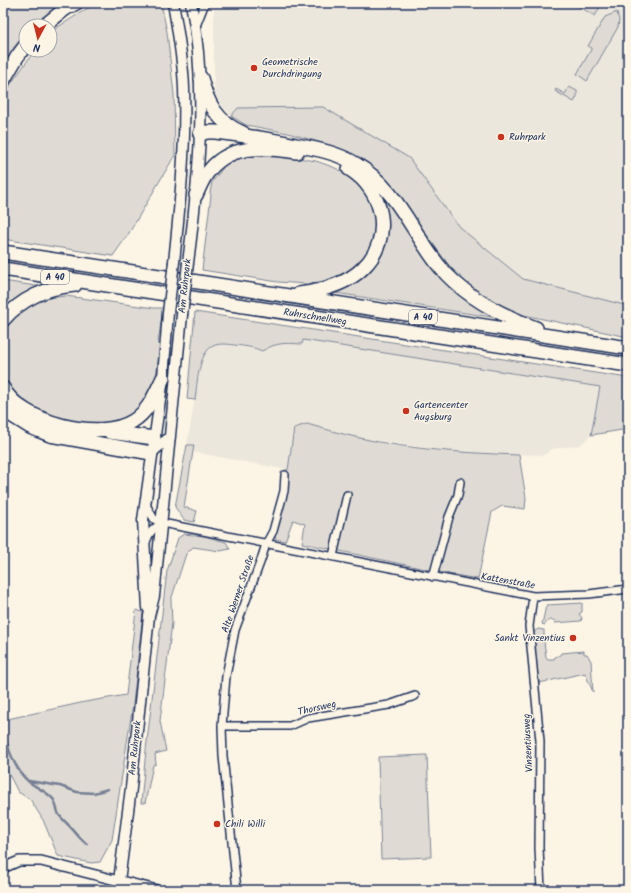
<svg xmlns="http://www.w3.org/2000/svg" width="631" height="893" font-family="Kalam,sans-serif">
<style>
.built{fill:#ece7dc}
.green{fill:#dfdbd4;stroke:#7d8599}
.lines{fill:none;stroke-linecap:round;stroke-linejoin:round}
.stream{stroke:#767f94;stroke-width:2.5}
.minor-casing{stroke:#1b2f5e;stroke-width:10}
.tertiary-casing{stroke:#1b2f5e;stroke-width:12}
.secondary-casing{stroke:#1b2f5e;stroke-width:13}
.motorway-casing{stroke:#1b2f5e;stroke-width:16}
.minor{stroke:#fcf5e5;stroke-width:7}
.tertiary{stroke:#fcf5e5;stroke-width:9}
.secondary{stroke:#fcf5e5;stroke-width:10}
.motorway{stroke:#fcf5e5;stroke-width:13}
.secondary-bridge-casing{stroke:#1b2f5e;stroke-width:13;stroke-linecap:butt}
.secondary-bridge{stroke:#fcf5e5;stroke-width:10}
.poi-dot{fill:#c8321e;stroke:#fcf5e5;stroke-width:1.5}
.labels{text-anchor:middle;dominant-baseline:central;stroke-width:3;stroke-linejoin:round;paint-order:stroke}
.shield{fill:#fcf5e5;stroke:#5e6a86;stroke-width:1}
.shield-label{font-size:9px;font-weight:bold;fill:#1b2f5e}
.poi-label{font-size:10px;fill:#1b2f5e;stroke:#fcf5e5;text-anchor:start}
.street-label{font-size:10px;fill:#1b2f5e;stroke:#fcf5e5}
</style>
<rect width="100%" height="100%" fill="#fcf5e5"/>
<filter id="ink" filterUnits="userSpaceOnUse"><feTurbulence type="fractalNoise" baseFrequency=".025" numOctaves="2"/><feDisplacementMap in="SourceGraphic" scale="8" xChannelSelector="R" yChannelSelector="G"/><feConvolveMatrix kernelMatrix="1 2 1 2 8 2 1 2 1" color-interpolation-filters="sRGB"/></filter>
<g filter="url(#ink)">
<!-- built -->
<path class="built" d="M 214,3 L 628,3 L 628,306 L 523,279 L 459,227 L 409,158 L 323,107 L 238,108 L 231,116 L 222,106 L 215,94 L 214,83 Z
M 303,340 L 600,387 L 591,435 L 580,445 L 552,449 L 544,455 L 468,453 L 419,447 L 361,438 L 307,424 L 290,454 L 288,470 L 193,452 L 194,445 L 187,445 L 200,367 L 206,352 L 212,346 L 221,344 L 254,348 L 262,351 L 272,345 L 283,343 L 302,344 Z"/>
<!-- green -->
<path class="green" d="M 3,3 L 63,3 L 34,26 L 26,26 L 26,33 L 14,47 L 3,69 L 3,45 L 7,41 L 3,25 Z
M 96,3 L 161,3 L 167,32 L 174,94 L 175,155 L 129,233 L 113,256 L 3,239 L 3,112 L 10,85 L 35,50 L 50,50 L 50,32 Z
M 573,3 L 602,3 L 595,16 Z
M 617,12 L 619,20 L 618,27 L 587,81 L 577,74 L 592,48 L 588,46 L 605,17 Z
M 569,87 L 577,91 L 577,97 L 574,102 L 555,91 L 556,89 L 565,94 Z
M 323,107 L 409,158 L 459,227 L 523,279 L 628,306 L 628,337 L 524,315 L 478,294 L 451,268 L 383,177 L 360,159 L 336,147 L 288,133 L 246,125 L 231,116 L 238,108 Z
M 242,153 L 286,156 L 316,161 L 333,167 L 350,175 L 363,187 L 376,214 L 375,241 L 368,253 L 360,264 L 347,272 L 325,281 L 306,284 L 278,282 L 202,270 L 211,195 L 210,193 L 212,182 L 223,168 L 221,165 Z
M 377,187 L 404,222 L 498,318 L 329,292 L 375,262 Z
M 3,281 L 43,287 L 3,313 Z
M 66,296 L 154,308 L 163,308 L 158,343 L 160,345 C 157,366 157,389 143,406 C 133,418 112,426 97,426 C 91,425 84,423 79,422 C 56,418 36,413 18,397 C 12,391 6,385 3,378 C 3,366 1,345 3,334 C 6,318 33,301 48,298 C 54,297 60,297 66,296 Z
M 195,312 L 628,378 L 628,429 L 591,435 L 600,387 L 303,340 L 302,344 C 285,343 277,342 262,351 C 253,347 244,346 234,345 C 227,344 220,343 213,346 C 198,353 197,386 195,400 L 187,399 Z
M 307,424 C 325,429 342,434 360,438 C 412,450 466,453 519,455 L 526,498 L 525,509 L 502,506 L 492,512 L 478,579 L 449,574 L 302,543 L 305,524 L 293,520 L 285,541 L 275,539 L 285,470 L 288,470 L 294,428 Z
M 187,445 L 194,445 L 184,507 L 197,511 L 194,522 L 184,520 L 175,507 Z
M 184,534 L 204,536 L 226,542 L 230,549 L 220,551 L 193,547 L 186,554 L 171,600 L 172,623 L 160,721 L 166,751 L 155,754 L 156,764 L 153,765 L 145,803 L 141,803 L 146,750 L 167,571 L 178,538 Z
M 582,603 L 582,612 L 579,614 L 582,618 L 581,621 L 555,623 L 556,621 C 552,619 546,620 545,625 L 542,624 L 546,606 L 547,605 Z
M 136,610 L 143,612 L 133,704 L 112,840 L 100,862 L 91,863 L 58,856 L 43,820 L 30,799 L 18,792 L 3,763 L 3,720 L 85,702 L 126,695 Z
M 538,629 L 544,630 L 544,641 L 546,657 L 548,659 L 554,659 L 555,657 L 560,655 L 561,653 L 584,651 L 584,654 L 587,654 L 591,661 L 593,692 L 585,673 L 539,683 L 533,633 Z
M 427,755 L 431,857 L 381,859 L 378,757 Z"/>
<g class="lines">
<!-- stream -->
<path class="stream" d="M 3,730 C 8,748 14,769 29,782 C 37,788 48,792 54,800 C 56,805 57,810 59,815 C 64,821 69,825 74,831 C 78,836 81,840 87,844
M 29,781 L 60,786 L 77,792 L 94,793 L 108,789"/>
<!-- minor casing -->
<g class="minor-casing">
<path id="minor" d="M 196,26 L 205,3
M 145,503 L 154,519 L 162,523 L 533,596 L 589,594 L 628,589
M 146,542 C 149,532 154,528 162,523
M 333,556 L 347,495
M 433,577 L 449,517 L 458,495 L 460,482
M 533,596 L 529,626 L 540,741 L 539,848 L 541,890
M 222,726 L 290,726 L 308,718 L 389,705 L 415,696
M 237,890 L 223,756 L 222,726 L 226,676 L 235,630 L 261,560 L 266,544 L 273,531 L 284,491 L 285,475"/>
</g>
<!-- tertiary casing -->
<g class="tertiary-casing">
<path id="tertiary" d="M 3,868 L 19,861 L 41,861 L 119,881"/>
</g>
<!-- secondary casing -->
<g class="secondary-casing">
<path id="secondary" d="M 173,3 C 178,31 183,60 184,88 C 186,146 180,204 174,262
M 188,263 C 199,176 208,89 191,3
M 151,453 L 170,437
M 148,608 L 143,520 L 163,378 L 168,313
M 155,890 L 119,881 L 131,788 L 149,616 L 154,596 L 182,315"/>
</g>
<!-- motorway casing -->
<g class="motorway-casing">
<path id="motorway" d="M 44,26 L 65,9 L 76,3
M 201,78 C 207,103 218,123 243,133
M 3,81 L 17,57 L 26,45
M 200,134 L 207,132 L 215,132 C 242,135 269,139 296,145 C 317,149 338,153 356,164 C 397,188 412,233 440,267 C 465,297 500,315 536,328
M 196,195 C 199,188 202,181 206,175 C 227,143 263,147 297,152
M 3,252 L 628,348
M 3,269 L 628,365
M 299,294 C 321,291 347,284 363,268 C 394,238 384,190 349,169
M 3,320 C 21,299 47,287 75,285
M 3,388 C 21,423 101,442 133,421 C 149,411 155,394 163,378
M 3,410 L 30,427 L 50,435 L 151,453
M 110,432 L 154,438"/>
</g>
<!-- minor -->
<use href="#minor" class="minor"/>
<!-- tertiary -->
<use href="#tertiary" class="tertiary"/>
<!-- secondary -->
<use href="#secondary" class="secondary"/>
<!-- motorway -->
<use href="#motorway" class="motorway"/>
<!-- secondary-bridge casing -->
<g class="secondary-bridge-casing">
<path id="secondary-bridge" d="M 168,313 L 174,262
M 182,315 L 188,263"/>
</g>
<!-- secondary-bridge -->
<use href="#secondary-bridge" class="secondary-bridge"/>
</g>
</g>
<!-- markers -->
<g class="poi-dot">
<circle cx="254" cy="68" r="4"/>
<circle cx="501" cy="137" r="4"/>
<circle cx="406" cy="411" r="4"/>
<circle cx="573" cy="638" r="4"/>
<circle cx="217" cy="824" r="4"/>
</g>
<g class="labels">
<!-- shield labels -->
<g class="shield">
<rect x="41" y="270" width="28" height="14" rx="3"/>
<rect x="409" y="310" width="28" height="14" rx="3"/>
</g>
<g class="shield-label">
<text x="55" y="277">A 40</text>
<text x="423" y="317">A 40</text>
</g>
<!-- poi labels -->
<g class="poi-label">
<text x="262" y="62">Geometrische<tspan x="262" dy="12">Durchdringung</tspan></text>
<text x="509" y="137">Ruhrpark</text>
<text x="414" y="405">Gartencenter<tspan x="414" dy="12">Augsburg</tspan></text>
<text x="565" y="638" text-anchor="end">Sankt Vinzentius</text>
<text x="225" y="824">Chili Willi</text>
</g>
<!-- street labels -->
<g class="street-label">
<text transform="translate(185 286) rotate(-84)">Am Ruhrpark</text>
<text transform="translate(315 317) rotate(9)">Ruhrschnellweg</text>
<text transform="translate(508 581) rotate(10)">Kattenstraße</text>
<text transform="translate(238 594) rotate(-71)">Alte Werner Straße</text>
<text transform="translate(317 708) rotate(-13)">Thorsweg</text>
<text transform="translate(528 743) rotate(-93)">Vinzentiusweg</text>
<text transform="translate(135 748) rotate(-84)">Am Ruhrpark</text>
</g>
</g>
<!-- margin -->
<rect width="631" height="893" fill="none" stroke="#fcf5e5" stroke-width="16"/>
<rect x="8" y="8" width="615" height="877" fill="none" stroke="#1b2f5e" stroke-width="1.5" filter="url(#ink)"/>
<!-- north arrow -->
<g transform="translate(38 38) rotate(187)"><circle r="19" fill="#fcf5e5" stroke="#a2a6af"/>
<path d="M0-3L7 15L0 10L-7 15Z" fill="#c8321e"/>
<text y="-6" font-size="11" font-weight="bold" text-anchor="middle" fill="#1b2f5e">N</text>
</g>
</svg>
